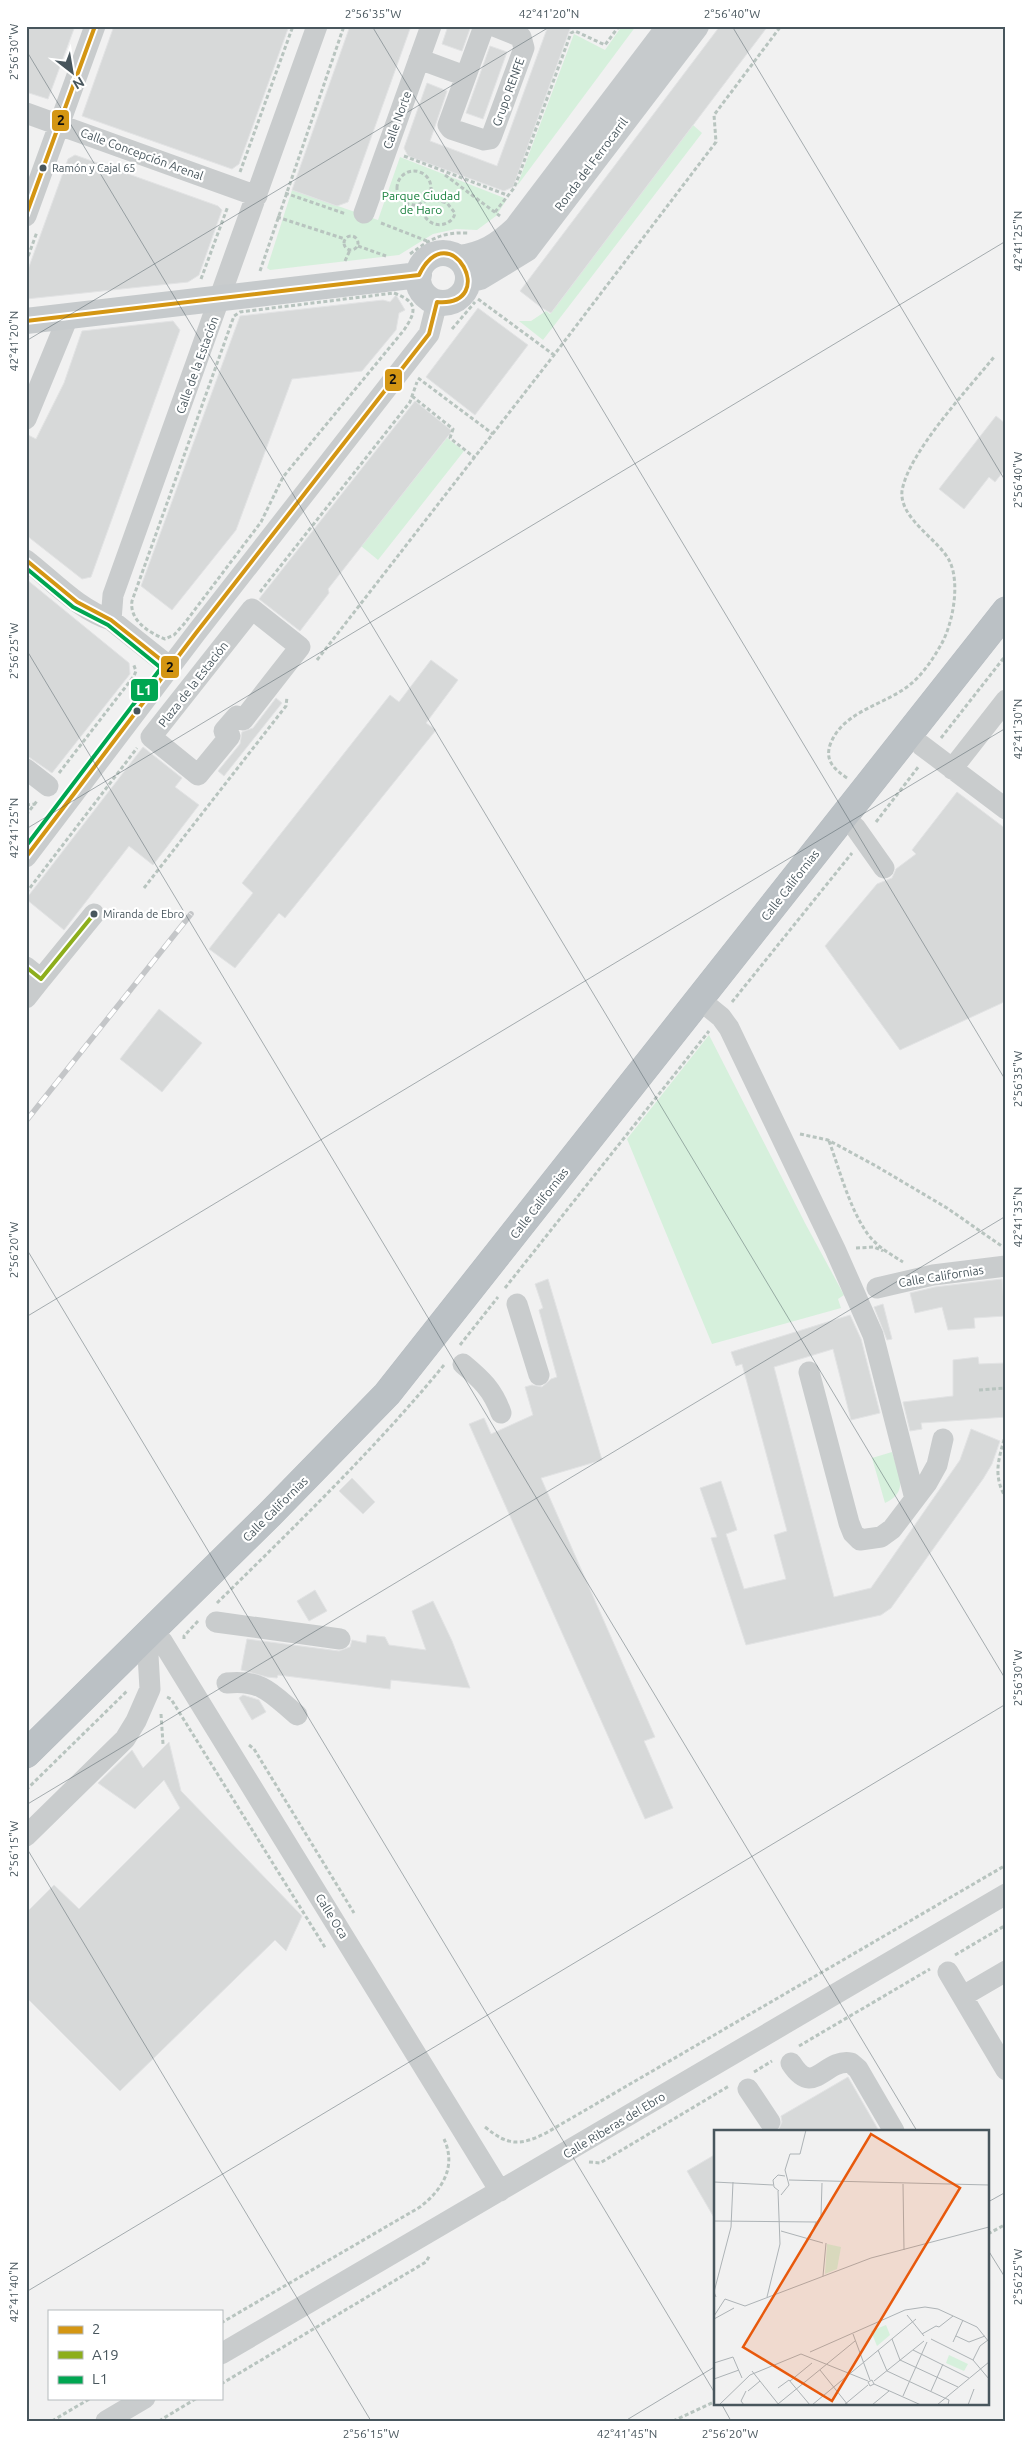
<svg xmlns="http://www.w3.org/2000/svg" width="1032" height="2447" font-family="Ubuntu,sans-serif">
<style>
.green{fill:#d6f0dc}
.building{fill:#d7d9d9;stroke:#e2e3e4}
.lines{fill:none;stroke-linecap:round;stroke-linejoin:round}
.highway-casing{stroke:#b6bcc0;stroke-width:29}
.path{stroke:#b8c4bf;stroke-width:3;stroke-dasharray:4 2.5;stroke-linecap:butt}
.minor{stroke:#c9cccd;stroke-width:21}
.major{stroke:#c6cacc;stroke-width:26}
.highway{stroke:#bbc1c5;stroke-width:28}
.rail-casing{stroke:#c4c6c8;stroke-width:5.5}
.rail{stroke:#fff;stroke-width:4;stroke-dasharray:11;stroke-linecap:butt}
.bus-1-casing{stroke:#fff;stroke-width:8}
.bus-2-casing{stroke:#fff;stroke-width:8}
.bus-3-casing{stroke:#fff;stroke-width:8}
.bus-1{stroke:#d49613;stroke-width:4}
.bus-2{stroke:#8dae1c;stroke-width:4}
.bus-3{stroke:#00a651;stroke-width:4}
.ticks{fill:none;stroke:#48565d;stroke-width:1;stroke-opacity:0.45}
.bus-dot{fill:#48565d;stroke:#fff;stroke-width:2}
.labels{text-anchor:middle;dominant-baseline:central;stroke-width:4.5;stroke-linejoin:round;paint-order:stroke}
.bus-label{font-size:11px;fill:#48565d;stroke:#fff;text-anchor:start}
.street-label{font-size:12px;fill:#48565d;stroke:#fff}
.park-label{font-size:12px;fill:#17803c;stroke:#fff}
.inset-road{fill:none;stroke:#adb3b6;stroke-width:1}
.view{fill:#e8590c;fill-opacity:0.15;stroke:#e8590c;stroke-width:2.5}
.inset-edge{fill:none;stroke:#48565d;stroke-width:2.5}
.line-badge{stroke:#fff;stroke-width:2}
.badge-label{font-size:14px;text-anchor:middle;font-weight:bold;fill:#fff}
.pale-badge-label{font-size:14px;text-anchor:middle;font-weight:bold;fill:#111}
.neatline{fill:none;stroke:#48565d;stroke-width:2}
.ticks-label{font-size:12px;text-anchor:middle;fill:#48565d}
</style>
<rect width="100%" height="100%" fill="#f1f1f1"/>
<!-- green -->
<path class="green" d="M 622,26 L 636,26 L 517,186 L 574,34 L 605,50 Z
M 693,125 L 702,133 L 543,340 L 519,321 L 531,321 L 546,311 L 550,314 Z
M 400,157 L 507,199 L 496,216 L 477,230 L 456,229 L 433,234 L 399,255 L 270,270 L 267,268 L 292,190 L 378,220 Z
M 447,438 L 464,451 L 378,560 L 361,546 Z
M 709,1035 L 805,1223 L 844,1295 L 838,1299 L 841,1308 L 712,1344 L 627,1139 Z
M 892,1452 C 898,1474 910,1491 885,1503 L 872,1458 Z"/>
<!-- building -->
<path class="building" d="M 26,26 L 75,26 L 48,99 L 26,92 Z
M 114,26 L 289,26 L 239,164 L 232,169 L 82,116 Z
M 350,26 L 411,26 L 348,202 L 337,206 L 292,190 Z
M 448,26 L 471,26 L 462,51 L 442,44 Z
M 548,26 L 571,26 L 513,187 L 504,191 L 408,156 L 404,148 L 427,83 L 447,91 L 430,141 L 497,166 Z
M 720,26 L 768,26 L 551,313 L 542,308 L 520,291 Z
M 490,46 L 507,52 L 483,119 L 466,113 Z
M 75,155 L 218,206 L 222,210 L 199,275 L 188,282 L 26,299 L 26,275 L 68,159 Z
M 396,295 L 405,310 L 399,313 L 396,330 L 362,371 L 292,379 L 236,530 L 172,610 L 141,586 L 240,316 L 383,300 L 390,302 Z
M 478,308 L 528,345 L 475,415 L 426,377 Z
M 173,321 L 180,330 L 91,577 L 82,579 L 26,535 L 26,434 L 36,439 L 64,383 L 82,331 Z
M 415,401 L 452,431 L 328,589 L 329,593 L 300,631 L 259,599 Z
M 996,416 L 1006,424 L 1006,468 L 995,482 L 989,477 L 964,509 L 939,489 Z
M 26,579 L 129,663 L 130,674 L 52,773 L 26,755 Z
M 431,660 L 458,680 L 426,723 L 436,730 L 285,918 L 279,913 L 235,968 L 209,949 L 253,893 L 242,883 L 390,695 L 399,702 Z
M 276,698 L 282,703 L 224,776 L 218,771 L 240,744 L 242,732 L 253,728 Z
M 143,747 L 182,778 L 175,787 L 199,805 L 153,865 L 129,846 L 64,930 L 26,899 Z
M 957,792 L 1006,829 L 1006,998 L 1002,1003 L 900,1050 L 825,946 L 877,884 L 892,878 L 896,869 L 916,854 L 912,850 Z
M 159,1009 L 202,1043 L 162,1092 L 120,1059 Z
M 548,1279 L 602,1460 L 541,1478 L 655,1737 L 644,1741 L 673,1808 L 645,1819 L 469,1424 L 484,1418 L 491,1434 L 533,1415 L 525,1387 L 532,1385 L 542,1387 L 551,1379 L 557,1377 L 539,1310 L 543,1308 L 535,1284 Z
M 1002,1279 L 1005,1316 L 974,1318 L 975,1328 L 948,1330 L 942,1307 L 915,1313 L 910,1293 L 935,1287 Z
M 883,1304 L 892,1339 L 887,1340 L 874,1307 Z
M 850,1315 L 861,1339 L 880,1413 L 851,1420 L 833,1349 L 774,1367 L 834,1597 L 871,1588 L 960,1460 L 971,1429 L 1000,1441 L 992,1464 L 983,1479 L 891,1608 L 881,1615 L 746,1645 L 711,1538 L 717,1537 L 700,1488 L 721,1481 L 737,1530 L 726,1534 L 744,1589 L 786,1579 L 774,1535 L 787,1531 L 742,1364 L 736,1366 L 731,1352 Z
M 978,1357 L 979,1364 L 1006,1363 L 1006,1417 L 921,1423 L 922,1429 L 910,1431 L 903,1402 L 953,1396 L 953,1360 Z
M 352,1478 L 375,1502 L 363,1514 L 339,1491 Z
M 315,1590 L 327,1611 L 309,1621 L 297,1601 Z
M 433,1601 L 452,1641 L 470,1688 L 391,1680 L 390,1689 L 278,1675 L 277,1678 L 267,1677 L 241,1670 L 247,1639 L 339,1651 L 350,1647 L 352,1640 L 366,1643 L 367,1635 L 385,1637 L 389,1645 L 426,1650 L 412,1611 Z
M 243,1695 L 259,1700 L 266,1712 L 252,1720 L 239,1698 Z
M 169,1742 L 181,1791 L 302,1916 L 286,1951 L 275,1940 L 120,2091 L 26,1997 L 26,1913 L 54,1885 L 79,1909 L 180,1808 L 164,1780 L 135,1809 L 98,1783 L 132,1750 L 143,1768 Z
M 848,2077 L 879,2131 L 778,2131 L 782,2122 L 781,2116 Z
M 716,2154 L 716,2221 L 687,2171 Z"/>
<g class="lines">
<!-- highway casing -->
<g class="highway-casing">
<path id="highway" d="M 26,1754 L 270,1514 L 387,1394 L 1006,611"/>
</g>
<!-- path -->
<path class="path" d="M 404,156 L 507,195
M397 188a17 17 0 1 1 34 0a17 17 0 1 1-34 0Z
M 240,172 L 293,26
M 445,175 L 500,216
M 285,193 L 346,214
M 420,205 C 422,210 424,217 428,220 C 437,229 453,224 455,213 L 447,203 L 429,198
M 495,212 L 514,188 L 518,178 L 571,33 L 575,31 L 605,45 L 619,26
M 277,217 L 345,239
M 381,223 L 427,241
M344 243a7 7 0 1 1 14 0a7 7 0 1 1-14 0Z
M 358,246 L 386,256
M 410,254 C 431,239 441,232 468,233
M 345,261 L 350,250
M 26,262 L 37,232
M 260,271 L 344,26
M 201,279 L 228,206
M 394,293 C 419,302 416,312 404,330 L 283,477 L 261,522 L 184,624 L 174,635 L 165,639 C 149,633 129,620 132,601 L 234,316 L 240,312 Z
M 478,299 L 554,355
M 452,329 L 475,302
M 418,378 L 493,434
M 412,396 L 453,429 L 450,438 L 475,458
M 260,592 L 410,402 L 417,382
M 317,660 L 554,355 L 716,142 L 714,115 L 781,26
M 941,738 L 1006,655
M 59,773 L 134,676 L 136,671 L 133,663
M 847,778 C 834,769 825,761 830,745 C 842,712 881,706 907,687 C 922,676 933,659 942,643 C 953,622 960,584 950,562 C 940,540 899,519 902,491 C 908,453 969,388 994,357
M 26,805 L 35,804
M 26,815 L 37,801
M 876,822 L 919,766
M 144,888 L 286,706 L 287,697
M 26,893 L 137,748
M 732,1002 L 852,853
M 800,1134 L 828,1140 L 876,1166 L 947,1208 L 1003,1247
M 829,1141 C 840,1171 849,1207 867,1233 C 876,1246 890,1254 903,1262
M 856,1248 L 874,1247 L 883,1251
M 505,1288 L 709,1031
M 460,1345 L 498,1297
M 979,1390 L 1006,1388
M 1006,1433 C 999,1458 992,1475 1006,1498
M 217,1603 C 295,1526 374,1450 444,1365
M 184,1639 L 184,1636 L 198,1621
M 167,1697 L 171,1699 L 326,1949
M 161,1714 L 163,1744
M 249,1745 L 254,1749 L 354,1913
M 26,1790 L 127,1691
M 955,1955 L 1006,1925
M 799,2046 L 930,1969
M 754,2072 L 772,2061
M 485,2127 C 508,2146 520,2146 546,2133 L 1006,1865
M 589,2162 L 600,2163 L 729,2086
M 988,2234 L 1006,2224
M 221,2323 L 420,2207 C 442,2190 457,2167 444,2139
M 221,2384 L 426,2262 L 430,2255
M 52,2421 L 91,2398
M 159,2421 L 197,2398
M 673,2421 L 716,2401"/>
<!-- minor -->
<path class="minor" d="M 486,26 L 483,29 L 448,125 L 451,129 L 484,140 L 490,139 L 492,135 L 524,48 L 521,37 L 494,26
M 419,59 L 465,76
M 26,113 L 257,196
M 364,213 L 431,26
M 26,216 L 95,26
M 26,419 L 68,317
M 26,560 C 52,580 79,610 111,620 L 170,667
M 252,609 L 300,647 L 243,720 L 237,716 L 224,731 L 230,736 L 198,775 L 151,737 Z
M 111,620 L 113,595 L 317,26
M 921,745 L 1006,809
M 26,769 L 48,786
M 952,769 L 1006,700
M 855,827 L 884,868
M 26,857 L 196,633 L 429,334 L 437,302
M 26,967 L 41,979 L 94,914
M 26,998 L 41,979
M 700,1000 L 721,1017 L 729,1028 L 835,1249 L 873,1335 L 915,1499
M 877,1288 L 933,1275 L 1006,1266
M 517,1304 L 539,1375
M 463,1364 C 481,1379 493,1390 501,1413
M 809,1372 L 849,1523 L 853,1533 L 860,1540 L 881,1537 L 892,1529 L 927,1483 L 937,1465 L 943,1439
M 216,1622 L 340,1639
M 162,1641 L 500,2191
M 227,1683 C 262,1679 272,1694 297,1715
M 26,1836 L 125,1739 L 136,1721 L 150,1689 L 148,1655
M 948,1972 L 1006,2070
M 963,1996 L 1006,1971
M 791,2063 C 814,2099 824,2058 851,2063 L 858,2069 L 894,2131
M 748,2089 L 770,2122
M 221,2354 L 1006,1894
M 106,2421 L 145,2398"/>
<!-- major -->
<path class="major" d="M418 278a25 25 0 1 1 50 0a25 25 0 1 1-50 0Z
M 459,258 C 483,255 498,246 516,229 L 670,26
M 468,280 L 480,277 L 526,249 L 696,26
M 26,321 L 419,275"/>
<!-- highway -->
<use href="#highway" class="highway"/>
<!-- rail casing -->
<g class="rail-casing">
<path id="rail" d="M 26,1121 L 191,914"/>
</g>
<!-- rail -->
<use href="#rail" class="rail"/>
<!-- bus-1 casing -->
<g class="bus-1-casing">
<path id="bus-1" d="M 26,215 L 95,26
M 26,321 L 419,275 C 450,212 501,307 437,302 L 429,334 L 196,633 L 26,857
M 26,560 L 77,602 L 111,620 L 170,667"/>
</g>
<!-- bus-2 casing -->
<g class="bus-2-casing">
<path id="bus-2" d="M 26,967 L 41,979 L 94,914"/>
</g>
<!-- bus-3 casing -->
<g class="bus-3-casing">
<path id="bus-3" d="M 26,568 L 73,607 L 108,625 L 161,668 L 26,846"/>
</g>
<!-- bus-1 -->
<use href="#bus-1" class="bus-1"/>
<!-- bus-2 -->
<use href="#bus-2" class="bus-2"/>
<!-- bus-3 -->
<use href="#bus-3" class="bus-3"/>
</g>
<!-- ticks -->
<path class="ticks" d="M 372,26 L 1006,1081M 732,26 L 1006,482M 26,50 L 1006,1680M 26,341 L 551,26M 26,649 L 917,2131M 26,829 L 1006,241M 26,1248 L 716,2395M 26,1317 L 1006,728M 26,1805 L 1006,1216M 26,1847 L 371,2421M 988,2202 L 1006,2192M 988,2250 L 1006,2279M 26,2292 L 1006,1704M 721,2403 L 731,2421M 625,2421 L 716,2366"/>
<!-- markers -->
<g class="bus-dot">
<circle cx="43" cy="168" r="4.5"/>
<circle cx="137" cy="711" r="4.5"/>
<circle cx="94" cy="914" r="4.5"/>
</g>
<g class="labels">
<!-- bus labels -->
<g class="bus-label">
<text x="52" y="168">Ramón y Cajal 65</text>
<text x="103" y="914">Miranda de Ebro</text>
</g>
<!-- street labels -->
<g class="street-label">
<text transform="translate(508 92) rotate(-70)">Grupo RENFE</text>
<text transform="translate(397 120) rotate(-70)">Calle Norte</text>
<text transform="translate(142 154) rotate(20)">Calle Concepción Arenal</text>
<text transform="translate(591 164) rotate(-53)">Ronda del Ferrocarril</text>
<text transform="translate(197 365) rotate(-70)">Calle de la Estación</text>
<text transform="translate(193 684) rotate(-52)">Plaza de la Estación</text>
<text transform="translate(790 885) rotate(-52)">Calle Californias</text>
<text transform="translate(539 1203) rotate(-52)">Calle Californias</text>
<text transform="translate(941 1276) rotate(-9)">Calle Californias</text>
<text transform="translate(275 1509) rotate(-45)">Calle Californias</text>
<text transform="translate(332 1916) rotate(58)">Calle Oca</text>
<text transform="translate(614 2125) rotate(-31)">Calle Riberas del Ebro</text>
</g>
<!-- park labels -->
<g class="park-label">
<text x="421" y="195">Parque Ciudad<tspan x="421" dy="14">de Haro</tspan></text>
</g>
</g>
<!-- overview -->
<g transform="translate(714 2130)">
<rect width="275" height="275" fill="#f1f1f1"/>
<path d="M 113,114 L 127,117 L 123,139 L 111,144 ZM 172,195 L 176,205 L 163,216 L 157,201 ZM 235,225 L 254,234 L 250,241 L 232,233 Z" fill="#d6f0dc"/>
<path class="inset-road" d="M 75,50 L 275,55M 0,52 L 59,55M 189,54 L 190,120M 65,61 L 60,57 L 59,50 L 64,45 L 71,46M 67,65 L 75,55 L 71,40 L 76,24 L 86,24 L 92,0M 0,91 L 103,92 L 107,86 L 108,53M 67,101 L 109,113M 96,108 L 102,92M 109,146 L 112,113M 2,167 L 0,162 L 17,97 L 19,52M 53,167 L 66,114 L 64,61M 193,185 L 210,206M 0,186 L 11,169 L 31,176 L 157,128 L 275,97M 0,189 L 20,178M 139,204 L 156,250M 208,204 L 222,196 L 225,197 L 239,186M 242,206 L 255,212 L 271,206M 178,209 L 186,230 L 244,257M 217,209 L 259,230 L 275,249M 239,212 L 249,190M 164,220 L 173,241 L 235,270 L 234,275M 199,220 L 255,248M 96,222 L 191,180 L 211,177 L 224,179 L 263,197 L 275,212M 259,230 L 266,216 L 274,210M 0,233 L 19,227 L 28,248M 106,240 L 134,275M 38,241 L 65,275M 0,249 L 25,240M 76,251 L 98,233M 160,251 L 210,211M 160,254 L 156,256 L 154,252 L 158,250 L 160,254 L 207,275M 64,258 L 75,250 L 96,275M 34,261 L 46,251M 217,261 L 229,234M 189,266 L 213,212M 64,274 L 141,211M 5,275 L 36,245 L 87,224 L 154,251M 30,275 L 27,271 L 32,261M 98,275 L 202,189M 130,275 L 154,255M 158,275 L 175,261M 223,275 L 275,232M 254,275 L 260,259"/>
<path class="view" d="M 157,4 L 246,58 L 118,271 L 29,217 Z"/>
<rect width="275" height="275" class="inset-edge"/>
</g>
<g class="line-badge">
<rect x="51" y="109" width="19" height="23" rx="5" fill="#d49613"/>
<rect x="384" y="368" width="19" height="24" rx="5" fill="#d49613"/>
<rect x="160" y="655" width="20" height="24" rx="5" fill="#d49613"/>
<rect x="130" y="678" width="29" height="24" rx="5" fill="#00a651"/>
</g>
<g class="badge-label">
<text x="144" y="695">L1</text>
</g>
<g class="pale-badge-label">
<text x="61" y="125">2</text>
<text x="393" y="384">2</text>
<text x="170" y="672">2</text>
</g>
<!-- border -->
<rect width="1032" height="2447" fill="none" stroke="#ffffff" stroke-width="55"/>
<!-- legend -->
<rect x="48" y="2310" width="175" height="90" fill="#ffffff" stroke="#b6bbbe"/>
<rect x="58" y="2326" width="25" height="8" fill="#d49613" stroke="#b6bbbe"/>
<text x="92" y="2334" font-size="15" fill="#48565d">2</text>
<rect x="58" y="2351" width="25" height="8" fill="#8dae1c" stroke="#b6bbbe"/>
<text x="92" y="2360" font-size="15" fill="#48565d">A19</text>
<rect x="58" y="2376" width="25" height="8" fill="#00a651" stroke="#b6bbbe"/>
<text x="92" y="2384" font-size="15" fill="#48565d">L1</text>
<!-- north arrow -->
<g transform="translate(72 72) rotate(149)" stroke="#ffffff" stroke-width="4" paint-order="stroke">
<path d="M0-4L9 19L0 12L-9 19Z" fill="#48565d"/>
<text y="-8" font-size="14" font-weight="bold" text-anchor="middle" fill="#48565d">N</text>
</g>
<rect x="28" y="28" width="976" height="2392" class="neatline"/>
<g class="ticks-label">
<text x="373" y="18">2°56'35"W</text>
<text x="549" y="18">42°41'20"N</text>
<text x="732" y="18">2°56'40"W</text>
<text transform="translate(14 52) rotate(-90)" y="4">2°56'30"W</text>
<text transform="translate(1018 241) rotate(-90)" y="4">42°41'25"N</text>
<text transform="translate(14 341) rotate(-90)" y="4">42°41'20"N</text>
<text transform="translate(1018 480) rotate(-90)" y="4">2°56'40"W</text>
<text transform="translate(14 651) rotate(-90)" y="4">2°56'25"W</text>
<text transform="translate(1018 729) rotate(-90)" y="4">42°41'30"N</text>
<text transform="translate(14 828) rotate(-90)" y="4">42°41'25"N</text>
<text transform="translate(1018 1079) rotate(-90)" y="4">2°56'35"W</text>
<text transform="translate(1018 1217) rotate(-90)" y="4">42°41'35"N</text>
<text transform="translate(14 1250) rotate(-90)" y="4">2°56'20"W</text>
<text transform="translate(1018 1678) rotate(-90)" y="4">2°56'30"W</text>
<text transform="translate(14 1849) rotate(-90)" y="4">2°56'15"W</text>
<text transform="translate(1018 2277) rotate(-90)" y="4">2°56'25"W</text>
<text transform="translate(14 2292) rotate(-90)" y="4">42°41'40"N</text>
<text x="371" y="2438">2°56'15"W</text>
<text x="627" y="2438">42°41'45"N</text>
<text x="730" y="2438">2°56'20"W</text>
</g>
</svg>
